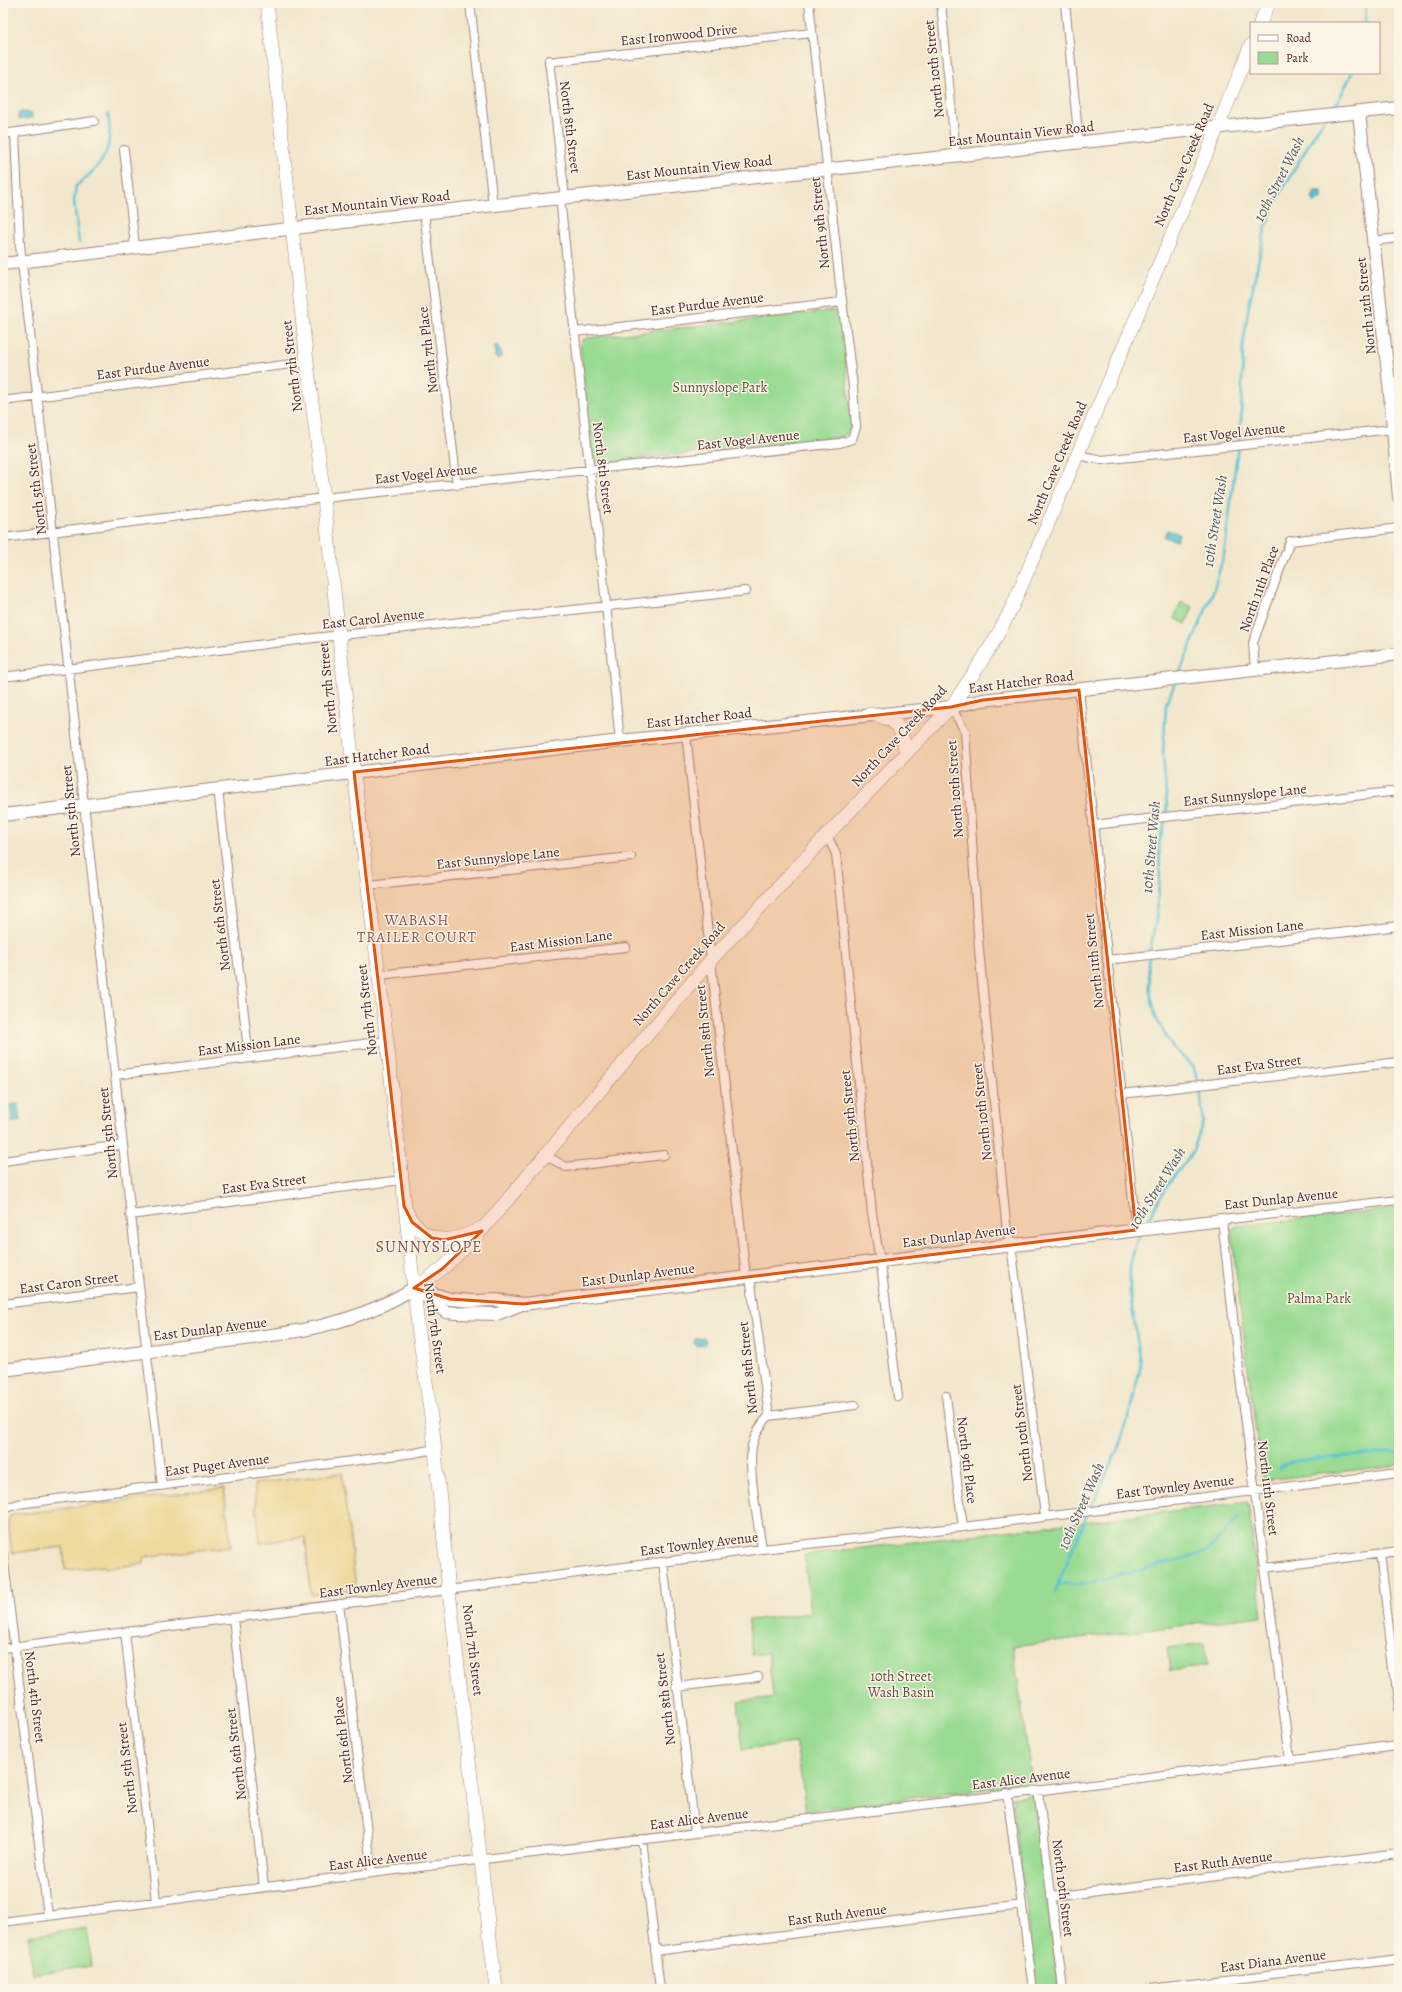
<svg xmlns="http://www.w3.org/2000/svg" width="1402" height="1992" font-family="Alegreya,serif">
<style>
.green{fill:#99db92;stroke:#727d5e}
.sand{fill:#eeda9e;stroke:#9c7c64}
.water{fill:#58c2d4;stroke:#517080}
.lines{fill:none;stroke-linecap:round;stroke-linejoin:round}
.stream{stroke:#58c2d4;stroke-width:2.5}
.street-casing{stroke:#9e837c;stroke-width:10}
.secondary-casing{stroke:#9e837c;stroke-width:14}
.primary-casing{stroke:#9e837c;stroke-width:14}
.street{stroke:#fff;stroke-width:8}
.secondary{stroke:#fff;stroke-width:12}
.primary{stroke:#fff;stroke-width:13}
.marked{fill:#e0560e;fill-opacity:0.2;stroke:#e0560e;stroke-width:3;stroke-linejoin:round}
.labels{text-anchor:middle;dominant-baseline:central;stroke-width:3;stroke-linejoin:round;paint-order:stroke}
.street-label{font-size:14px;fill:#4a1f2b;stroke:#fcf5e5}
.park-label{font-size:14px;fill:#5e4e45;stroke:#fcf5e5}
.water-label{font-size:15px;font-style:italic;fill:#4f5866;stroke:#fcf5e5}
.neighbourhood-label{font-size:15px;letter-spacing:1px;fill:#865254;stroke:#fcf5e5}
.quarter-label{font-size:16px;letter-spacing:1px;fill:#865254;stroke:#fcf5e5}
</style>
<rect width="100%" height="100%" fill="#fcf5e5"/>
<filter id="ink" filterUnits="userSpaceOnUse"><feTurbulence type="fractalNoise" baseFrequency=".025" numOctaves="2"/><feDisplacementMap in="SourceGraphic" scale="8" xChannelSelector="R" yChannelSelector="G"/><feConvolveMatrix kernelMatrix="1 2 1 2 8 2 1 2 1" color-interpolation-filters="sRGB"/></filter>
<filter id="wash" filterUnits="userSpaceOnUse"><feTurbulence type="fractalNoise" baseFrequency=".012" numOctaves="4" result="noise"/><feDisplacementMap in="SourceGraphic" scale="16" xChannelSelector="R" yChannelSelector="G"/><feGaussianBlur stdDeviation="0.9" result="paint"/><feColorMatrix in="noise" values="0 0 0 0 0 0 0 0 0 0 0 0 0 0 0 0 0 1.4 0 .05"/><feComposite in="paint" operator="in"/></filter>
<g filter="url(#wash)">
<rect width="100%" height="100%" fill="#f2e7cc"/>
<!-- green -->
<path class="green" d="M 832,311 L 837,312 L 841,316 L 852,427 L 843,437 L 599,463 L 594,460 L 592,456 L 580,344 L 582,340 L 587,338 Z
M 1181,602 L 1193,607 L 1186,624 L 1174,618 Z
M 1399,1208 L 1399,1465 L 1266,1480 L 1261,1475 L 1231,1231 L 1237,1226 Z
M 1248,1502 L 1262,1616 L 1013,1646 L 1032,1783 L 806,1811 L 796,1743 L 743,1749 L 738,1702 L 773,1697 L 768,1653 L 752,1655 L 748,1620 L 811,1613 L 804,1555 Z
M 1204,1643 L 1207,1666 L 1170,1671 L 1167,1648 Z
M 1033,1794 L 1059,1989 L 1036,1989 L 1012,1797 Z
M 87,1928 L 92,1966 L 33,1974 L 28,1936 Z"/>
<!-- sand -->
<path class="sand" d="M 342,1473 L 356,1589 L 311,1595 L 305,1537 L 260,1543 L 254,1484 Z
M 224,1488 L 231,1546 L 144,1557 L 144,1564 L 105,1568 L 104,1566 L 65,1570 L 63,1547 L 12,1553 L 8,1521 L 10,1516 L 13,1515 Z"/>
<!-- water -->
<path class="water" d="M 22,112 L 32,114 L 32,118 L 19,120 L 18,113 Z
M 1315,191 L 1322,191 L 1322,199 L 1315,203 L 1312,198 Z
M 497,345 L 501,351 L 501,357 L 497,359 L 495,357 L 494,347 Z
M 1167,530 L 1179,534 L 1177,541 L 1164,537 Z
M 18,1104 L 20,1121 L 12,1122 L 10,1105 Z
M 704,1337 L 706,1341 L 705,1344 L 696,1346 L 694,1343 L 695,1339 Z"/>
<g class="lines">
<!-- stream -->
<path class="stream" d="M 1365,23 L 1366,3
M 1331,111 L 1338,101 L 1352,73
M 79,243 L 74,201 L 76,186 C 103,165 114,150 108,114
M 1179,674 L 1213,592 L 1224,555 L 1241,422 L 1243,345 L 1248,311 L 1265,229 L 1276,201 L 1317,130 L 1324,120
M 1145,1225 L 1168,1184 L 1192,1153 L 1203,1122 L 1200,1085 L 1193,1067 L 1171,1045 L 1156,1018 L 1150,991 L 1148,963 L 1156,919 L 1160,875 L 1159,843 L 1166,817 L 1167,806 L 1163,756 L 1166,704 L 1175,683
M 1280,1469 L 1286,1464 L 1293,1461 L 1399,1452
M 1058,1584 L 1091,1583 L 1207,1552 L 1239,1517
M 1055,1592 L 1085,1519 L 1118,1449 L 1128,1418 L 1141,1365 L 1130,1293 L 1130,1266 L 1136,1243 L 1141,1233"/>
</g>
</g>
<g filter="url(#ink)">
<g class="lines">
<!-- street casing -->
<g class="street-casing">
<path id="street" d="M 470,3 L 493,205
M 941,3 L 956,155
M 1065,3 L 1079,143
M 549,60 L 565,198
M 549,63 L 556,61 L 812,33
M 15,133 L 20,245 L 162,1486
M 3,134 L 94,121
M 124,150 L 135,247
M 560,198 L 588,455 L 602,566 L 620,741
M 424,212 L 457,485
M 1374,241 L 1399,238
M 574,332 L 842,302
M 1389,383 L 1399,382
M 3,401 L 307,362
M 1078,455 L 1102,460 L 1393,429
M 3,538 L 324,498 L 840,443 L 852,439 L 856,427 L 853,387 L 840,284 L 809,3
M 1255,670 L 1253,643 L 1290,541 L 1399,528
M 3,677 L 314,638 L 746,591
M 1079,690 L 1136,1230
M 951,707 L 965,731 L 979,950 L 1007,1232 L 1011,1244 L 1045,1516
M 686,734 L 746,1277
M 218,789 L 249,1058
M 1093,825 L 1399,791
M 827,835 L 836,854 L 872,1213 L 882,1273 L 898,1397
M 368,885 L 631,857
M 1107,960 L 1399,926
M 379,975 L 626,947
M 115,1075 L 387,1041
M 1121,1094 L 1399,1062
M 545,1155 L 566,1167 L 664,1155
M 3,1161 L 122,1145
M 130,1215 L 401,1180
M 750,1276 L 769,1416 C 760,1425 755,1434 752,1446 C 748,1472 758,1521 762,1549
M 3,1304 L 139,1287
M 946,1396 L 963,1527
M 769,1416 L 855,1405
M 3,1509 L 18,1504 L 414,1453 L 435,1449
M 3,1554 L 48,1916
M 1380,1554 L 1399,1709
M 663,1562 L 695,1833
M 1265,1568 L 1399,1551
M 339,1604 L 372,1873
M 233,1618 L 264,1887
M 125,1632 L 156,1901
M 3,1648 L 762,1549 L 963,1527 L 1399,1473
M 676,1687 L 758,1677
M 1290,1759 L 1239,1370 L 1222,1220 L 1399,1200
M 1038,1790 L 1063,1989
M 1007,1793 L 1033,1989
M 642,1839 L 660,1989
M 1051,1897 L 1399,1853
M 3,1922 L 372,1873 L 1399,1746
M 655,1951 L 1022,1905
M 1151,1989 L 1399,1959"/>
</g>
<!-- secondary casing -->
<g class="secondary-casing">
<path id="secondary" d="M 1359,113 L 1389,383 L 1399,497
M 3,264 L 385,217 L 1399,108
M 3,815 L 620,741 L 951,707 L 983,700 L 1399,654
M 421,1293 L 446,1312 L 456,1313 L 497,1314 L 522,1304
M 3,1370 C 70,1361 138,1353 205,1344 C 281,1334 346,1330 414,1288 L 450,1299 L 473,1301 L 496,1300 L 523,1304 L 1222,1220"/>
</g>
<!-- primary casing -->
<g class="primary-casing">
<path id="primary" d="M 267,3 L 307,362 L 324,498 L 352,757 L 387,1041 L 418,1326 L 433,1431 L 449,1591 L 496,1989
M 1260,23 L 1269,3
M 870,714 C 899,720 901,726 906,754
M 407,1212 C 424,1245 451,1245 481,1228
M 414,1288 L 442,1269 L 476,1237 L 710,961 L 827,835 L 951,707 C 973,675 996,641 1013,605 L 1218,127 L 1251,45"/>
</g>
<!-- street -->
<use href="#street" class="street"/>
<!-- secondary -->
<use href="#secondary" class="secondary"/>
<!-- primary -->
<use href="#primary" class="primary"/>
</g>
</g>
<!-- marked area -->
<path class="marked" d="M 1079,690 L 1136,1230 L 523,1304 L 450,1299 L 414,1288 L 442,1269 L 482,1231 L 444,1240 L 432,1238 L 412,1222 L 404,1206 L 354,772 L 951,707 L 983,700 Z"/>
<g class="labels">
<!-- street labels -->
<g class="street-label">
<text transform="translate(679 35) rotate(-6)">East Ironwood Drive</text>
<text transform="translate(934 69) rotate(-96)">North 10th Street</text>
<text transform="translate(570 127) rotate(83)">North 8th Street</text>
<text transform="translate(1021 134) rotate(-6)">East Mountain View Road</text>
<text transform="translate(1184 165) rotate(-67)">North Cave Creek Road</text>
<text transform="translate(699 168) rotate(-6)">East Mountain View Road</text>
<text transform="translate(377 203) rotate(-6)">East Mountain View Road</text>
<text transform="translate(820 223) rotate(-96)">North 9th Street</text>
<text transform="translate(707 304) rotate(-7)">East Purdue Avenue</text>
<text transform="translate(1366 306) rotate(-96)">North 12th Street</text>
<text transform="translate(428 350) rotate(-97)">North 7th Place</text>
<text transform="translate(292 366) rotate(-97)">North 7th Street</text>
<text transform="translate(153 368) rotate(-7)">East Purdue Avenue</text>
<text transform="translate(1234 433) rotate(-6)">East Vogel Avenue</text>
<text transform="translate(748 440) rotate(-6)">East Vogel Avenue</text>
<text transform="translate(1057 463) rotate(-67)">North Cave Creek Road</text>
<text transform="translate(603 468) rotate(83)">North 8th Street</text>
<text transform="translate(426 474) rotate(-6)">East Vogel Avenue</text>
<text transform="translate(36 489) rotate(-97)">North 5th Street</text>
<text transform="translate(1259 589) rotate(-70)">North 11th Place</text>
<text transform="translate(373 619) rotate(-6)">East Carol Avenue</text>
<text transform="translate(1021 682) rotate(-7)">East Hatcher Road</text>
<text transform="translate(328 688) rotate(-96)">North 7th Street</text>
<text transform="translate(699 718) rotate(-6)">East Hatcher Road</text>
<text transform="translate(899 736) rotate(-47)">North Cave Creek Road</text>
<text transform="translate(377 755) rotate(-7)">East Hatcher Road</text>
<text transform="translate(955 789) rotate(-94)">North 10th Street</text>
<text transform="translate(1245 795) rotate(-6)">East Sunnyslope Lane</text>
<text transform="translate(71 811) rotate(-96)">North 5th Street</text>
<text transform="translate(498 858) rotate(-6)">East Sunnyslope Lane</text>
<text transform="translate(220 925) rotate(-97)">North 6th Street</text>
<text transform="translate(1252 930) rotate(-6)">East Mission Lane</text>
<text transform="translate(561 941) rotate(-7)">East Mission Lane</text>
<text transform="translate(1094 961) rotate(-96)">North 11th Street</text>
<text transform="translate(679 974) rotate(-49)">North Cave Creek Road</text>
<text transform="translate(367 1010) rotate(-97)">North 7th Street</text>
<text transform="translate(705 1031) rotate(-96)">North 8th Street</text>
<text transform="translate(249 1045) rotate(-7)">East Mission Lane</text>
<text transform="translate(1259 1065) rotate(-7)">East Eva Street</text>
<text transform="translate(982 1112) rotate(-96)">North 10th Street</text>
<text transform="translate(850 1116) rotate(-96)">North 9th Street</text>
<text transform="translate(108 1133) rotate(-96)">North 5th Street</text>
<text transform="translate(264 1184) rotate(-7)">East Eva Street</text>
<text transform="translate(1281 1199) rotate(-6)">East Dunlap Avenue</text>
<text transform="translate(959 1236) rotate(-7)">East Dunlap Avenue</text>
<text transform="translate(638 1275) rotate(-7)">East Dunlap Avenue</text>
<text transform="translate(69 1283) rotate(-7)">East Caron Street</text>
<text transform="translate(435 1328) rotate(82)">North 7th Street</text>
<text transform="translate(210 1329) rotate(-7)">East Dunlap Avenue</text>
<text transform="translate(748 1368) rotate(-96)">North 8th Street</text>
<text transform="translate(1022 1433) rotate(-97)">North 10th Street</text>
<text transform="translate(967 1460) rotate(83)">North 9th Place</text>
<text transform="translate(217 1465) rotate(-7)">East Puget Avenue</text>
<text transform="translate(1175 1487) rotate(-7)">East Townley Avenue</text>
<text transform="translate(1268 1488) rotate(83)">North 11th Street</text>
<text transform="translate(699 1544) rotate(-7)">East Townley Avenue</text>
<text transform="translate(378 1586) rotate(-7)">East Townley Avenue</text>
<text transform="translate(473 1650) rotate(83)">North 7th Street</text>
<text transform="translate(35 1697) rotate(83)">North 4th Street</text>
<text transform="translate(665 1699) rotate(-97)">North 8th Street</text>
<text transform="translate(343 1740) rotate(-97)">North 6th Place</text>
<text transform="translate(236 1754) rotate(-97)">North 6th Street</text>
<text transform="translate(127 1768) rotate(-97)">North 5th Street</text>
<text transform="translate(1021 1779) rotate(-7)">East Alice Avenue</text>
<text transform="translate(699 1819) rotate(-7)">East Alice Avenue</text>
<text transform="translate(378 1860) rotate(-7)">East Alice Avenue</text>
<text transform="translate(1223 1862) rotate(-7)">East Ruth Avenue</text>
<text transform="translate(1063 1888) rotate(83)">North 10th Street</text>
<text transform="translate(837 1915) rotate(-7)">East Ruth Avenue</text>
<text transform="translate(1273 1961) rotate(-7)">East Diana Avenue</text>
</g>
<!-- park labels -->
<g class="park-label">
<text x="720" y="387">Sunnyslope Park</text>
<text x="1319" y="1298">Palma Park</text>
<text x="901" y="1676">10th Street<tspan x="901" dy="16">Wash Basin</tspan></text>
</g>
<!-- water labels -->
<g class="water-label">
<text transform="translate(1279 179) rotate(-63)">10th Street Wash</text>
<text transform="translate(1215 521) rotate(-81)">10th Street Wash</text>
<text transform="translate(1151 847) rotate(-85)">10th Street Wash</text>
<text transform="translate(1157 1188) rotate(-58)">10th Street Wash</text>
<text transform="translate(1081 1506) rotate(-66)">10th Street Wash</text>
</g>
<!-- neighbourhood labels -->
<g class="neighbourhood-label">
<text x="417" y="920">WABASH<tspan x="417" dy="17">TRAILER COURT</tspan></text>
</g>
<!-- quarter labels -->
<g class="quarter-label">
<text x="429" y="1247">SUNNYSLOPE</text>
</g>
</g>
<!-- margin -->
<rect width="1402" height="1992" fill="none" stroke="#fcf5e5" stroke-width="16"/>
<!-- legend -->
<rect x="1250" y="22" width="130" height="52" fill="#fcf5e5" stroke="#b59f9b"/>
<rect x="1258" y="35" width="20" height="6" fill="#ffffff" stroke="#b59f9b"/>
<text x="1286" y="42" font-size="12" fill="#4a1f2b">Road</text>
<rect x="1258" y="52" width="20" height="12" fill="#99db92" stroke="#b59f9b"/>
<text x="1286" y="62" font-size="12" fill="#4a1f2b">Park</text>
</svg>
